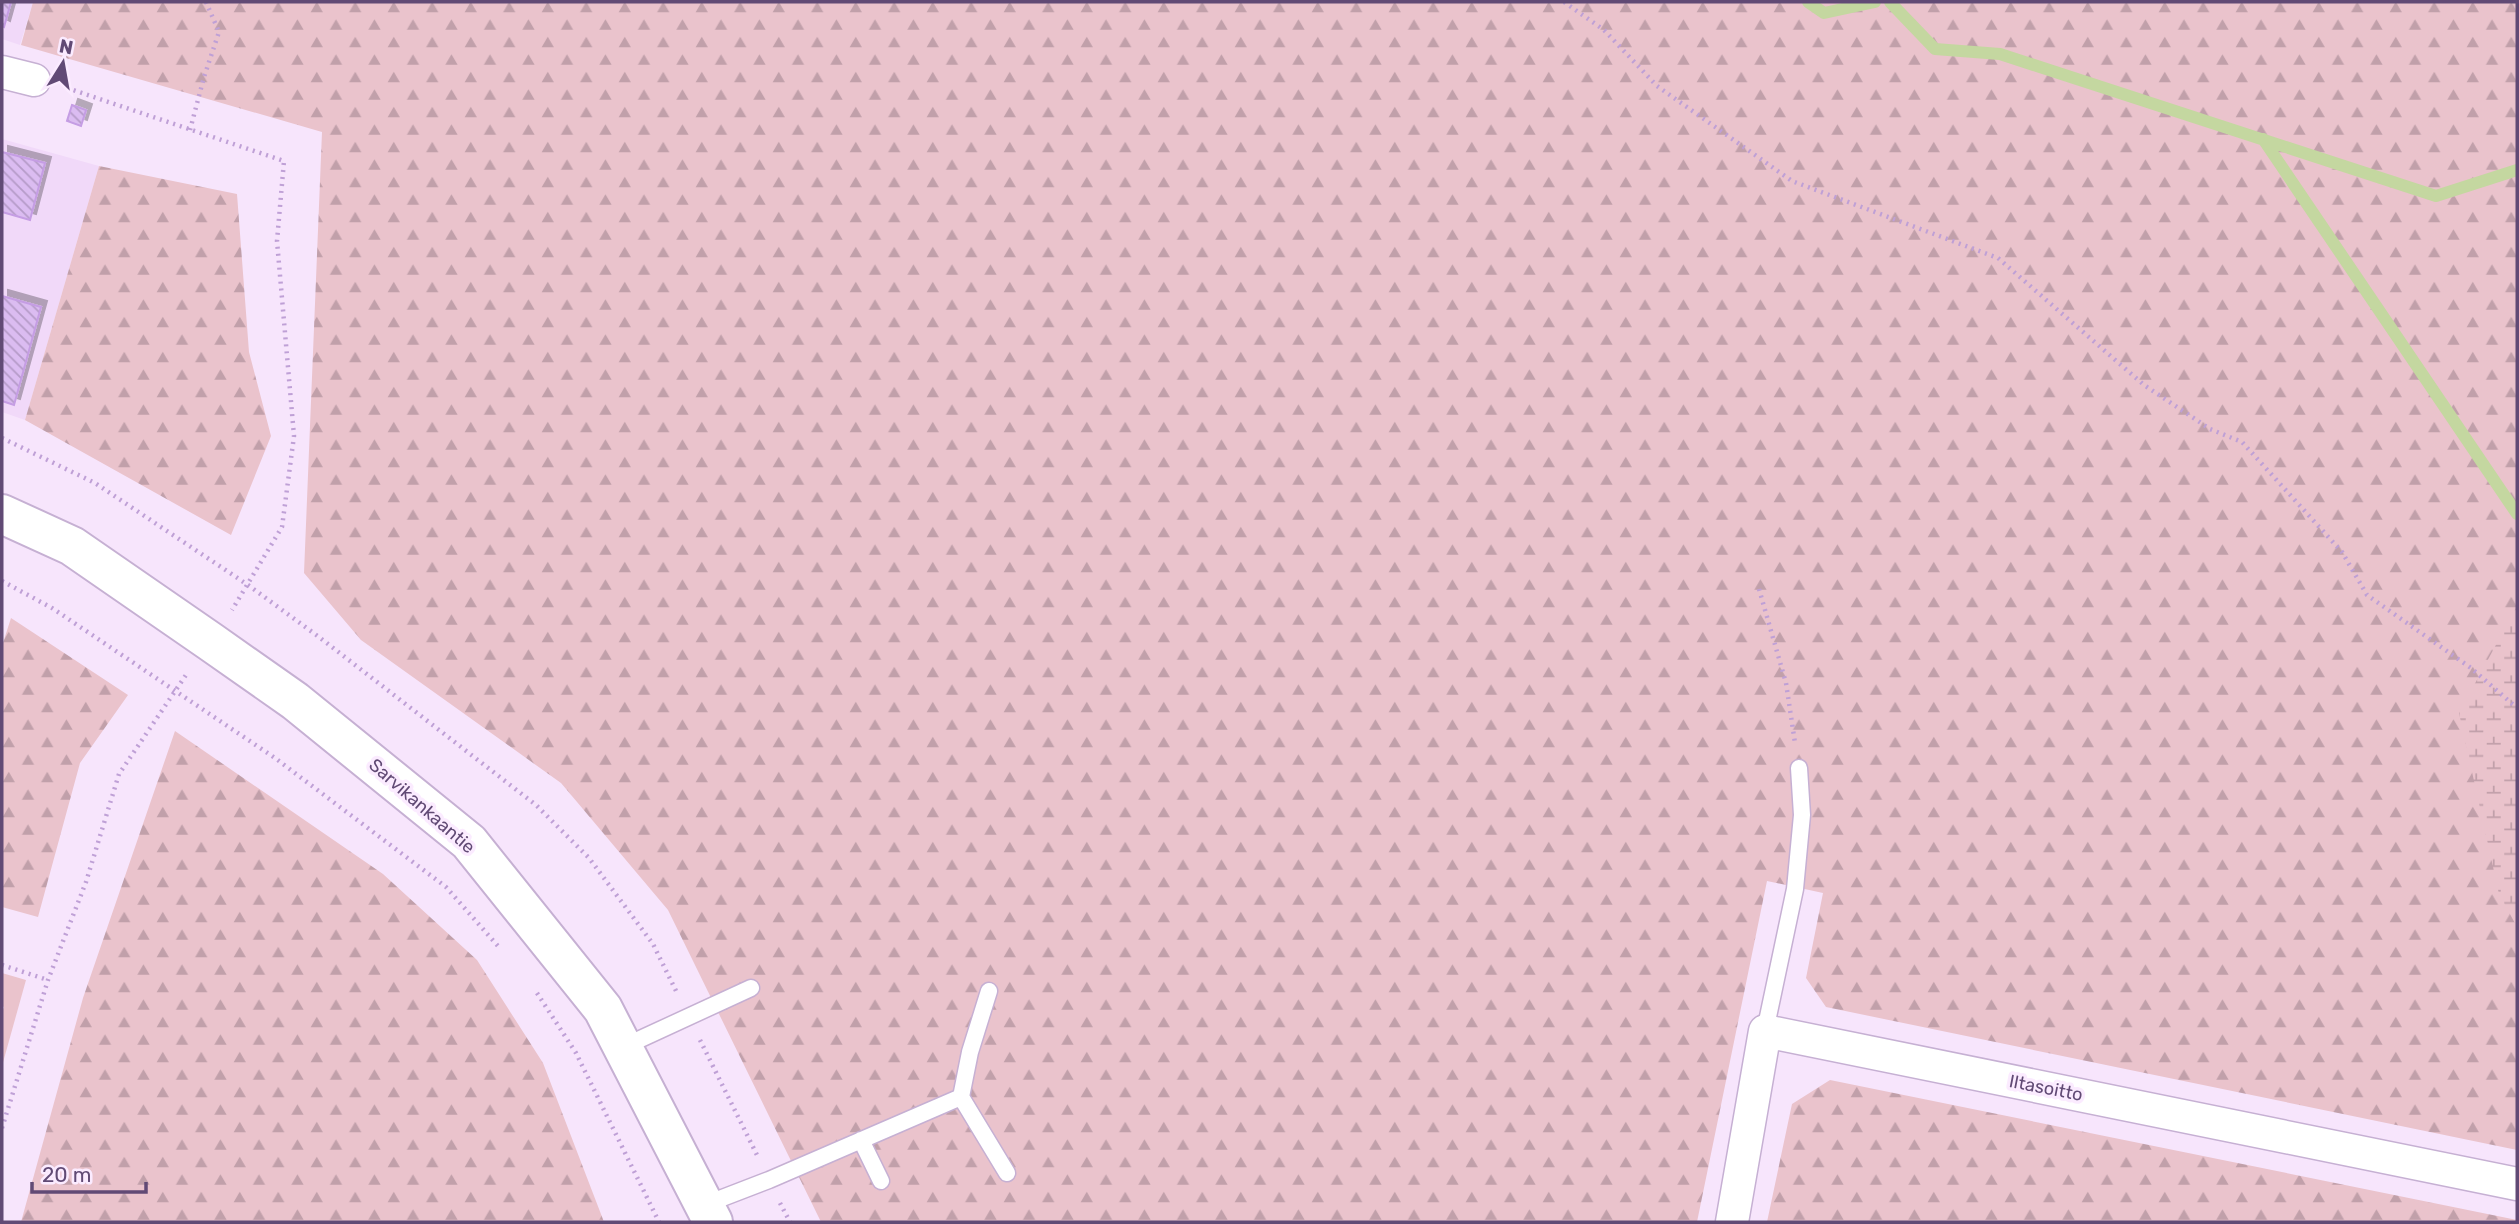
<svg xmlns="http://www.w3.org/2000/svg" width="2519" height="1224" font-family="Rubik,sans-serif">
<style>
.residential{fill:#f1d9f9}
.green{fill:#eac3cc}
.forest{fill:url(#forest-firs)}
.wetland{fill:url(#wetland-marsh)}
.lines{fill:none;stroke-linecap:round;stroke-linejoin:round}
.stream{stroke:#c4d7a0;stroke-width:12}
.building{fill:url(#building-back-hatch);stroke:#c59de4;stroke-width:2;filter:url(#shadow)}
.service-casing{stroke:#c6b0d3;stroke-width:19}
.minor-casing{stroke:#c6b0d3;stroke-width:35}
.tertiary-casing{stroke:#c6b0d3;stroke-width:42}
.path{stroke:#bfa0d6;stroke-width:4.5;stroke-dasharray:2 5;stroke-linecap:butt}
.service{stroke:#fff;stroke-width:16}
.minor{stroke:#fff;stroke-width:32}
.tertiary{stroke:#fff;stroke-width:38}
.labels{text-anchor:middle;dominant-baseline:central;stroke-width:7;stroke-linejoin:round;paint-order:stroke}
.street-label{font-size:18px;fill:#614a75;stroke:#fbebff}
</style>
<defs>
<pattern id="forest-firs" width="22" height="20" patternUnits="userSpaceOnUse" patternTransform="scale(1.75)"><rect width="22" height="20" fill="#eac3cc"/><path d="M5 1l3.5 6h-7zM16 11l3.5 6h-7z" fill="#c1a0aa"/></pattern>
<pattern id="wetland-marsh" width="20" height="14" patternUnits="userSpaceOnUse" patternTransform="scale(1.75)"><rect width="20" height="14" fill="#eac3cc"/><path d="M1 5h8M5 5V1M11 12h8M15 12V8" fill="none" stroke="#c1a0aa"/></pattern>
<pattern id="building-back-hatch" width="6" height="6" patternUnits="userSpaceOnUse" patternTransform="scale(1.75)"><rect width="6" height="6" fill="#dbbcf1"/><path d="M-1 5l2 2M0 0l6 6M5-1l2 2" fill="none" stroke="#b59bc8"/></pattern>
<filter id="shadow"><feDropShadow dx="6" dy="-6" stdDeviation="0" flood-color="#0004"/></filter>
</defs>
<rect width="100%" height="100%" fill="#f7e5fc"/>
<!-- residential -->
<path class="residential" d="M 2,2 L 33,2 L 20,45 L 2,39 Z
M 2,139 L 99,166 L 25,420 L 2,412 Z"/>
<!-- green -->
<path class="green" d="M 2,973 L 26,980 L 2,1066 L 2,1012 L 4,1007 L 2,1006 Z"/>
<!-- forest -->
<path class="forest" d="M 33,2 L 2517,2 L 2517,1150 L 1826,1007 L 1806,978 L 1823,893 L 1767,881 L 1697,1222 L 821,1222 L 668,910 L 561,783 L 361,640 L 304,573 L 322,132 L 21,45 Z
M 99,166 L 237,194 L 249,352 L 271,436 L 231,535 L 25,420 Z
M 11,618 L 128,695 L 80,763 L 38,917 L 2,907 L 2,646 Z
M 175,731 L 383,874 L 477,960 L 543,1063 L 604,1222 L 21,1222 L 83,998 Z
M 1830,1080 L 2517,1220 L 2517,1222 L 1767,1222 L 1792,1104 Z"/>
<!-- wetland -->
<path class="wetland" d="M 2517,606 L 2517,927 L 2499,894 L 2459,713 Z"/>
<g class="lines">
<!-- stream -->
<path class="stream" d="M 1808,2 L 1824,13 L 1875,2
M 1890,2 L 1935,49 L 2000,54 L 2436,196 L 2517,170
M 2263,139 L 2517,514"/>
</g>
<!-- building -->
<path class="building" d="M 2,2 L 11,2 L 4,27 L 2,26 Z
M 72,105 L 86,110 L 81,126 L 67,121 Z
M 2,152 L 45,163 L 30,220 L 2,212 Z
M 2,296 L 41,307 L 14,405 L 2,401 Z"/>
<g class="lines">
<!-- service casing -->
<g class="service-casing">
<path id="service" d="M 1765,1031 L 1795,889 L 1802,815 L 1799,768
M 623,1047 L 751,988
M 961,1097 L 1007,1173
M 861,1140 L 881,1181
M 704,1205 L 769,1180 L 961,1097 L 970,1052 L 989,991"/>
</g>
<!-- minor casing -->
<g class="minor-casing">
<path id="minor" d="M 2,72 L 34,80
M 1732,1222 L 1765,1031 L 2517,1184"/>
</g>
<!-- tertiary casing -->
<g class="tertiary-casing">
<path id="tertiary" d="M 2,514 L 72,546 L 211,642 L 295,701 L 469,842 L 603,1009 L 713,1222"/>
</g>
<!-- path -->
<path class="path" d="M 1564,2 L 1604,30 L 1657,86 L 1792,181 L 1998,258 L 2144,385 L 2210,429 L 2242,442 L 2342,552 L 2367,595 L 2471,668 L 2517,708
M 67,88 L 284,161 L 277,241 L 294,436 L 282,527 L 232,610
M 190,130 L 204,77 L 219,32 L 206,2
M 2,438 L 95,483 L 248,585 L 319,637 L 536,805 L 589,858 L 653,944 L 678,995
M 2,581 L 52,608 L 275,758 L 446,887 L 498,946
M 1759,589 L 1786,683 L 1795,743
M 2,965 L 48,980
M 537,993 L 576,1053 L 659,1222
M 700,1040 L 757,1155
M 2,1128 L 48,980 L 86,882 L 119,774 L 188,672
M 780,1203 L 790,1222"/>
<!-- service -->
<use href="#service" class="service"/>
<!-- minor -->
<use href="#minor" class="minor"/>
<!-- tertiary -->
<use href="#tertiary" class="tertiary"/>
</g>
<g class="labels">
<!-- street labels -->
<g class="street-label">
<text transform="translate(422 806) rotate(41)">Sarvikankaantie</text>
<text transform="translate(2046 1088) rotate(11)">Iltasoitto</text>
</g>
</g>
<!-- border -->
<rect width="2519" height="1224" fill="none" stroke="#614a75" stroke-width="7"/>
<!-- north arrow -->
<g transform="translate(63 63) rotate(11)" stroke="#fbebff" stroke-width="5" paint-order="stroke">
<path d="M0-5L12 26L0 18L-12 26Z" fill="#614a75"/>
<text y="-10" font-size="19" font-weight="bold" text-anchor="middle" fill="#614a75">N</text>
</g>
<!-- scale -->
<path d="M32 1182v10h114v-10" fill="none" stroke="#614a75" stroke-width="3.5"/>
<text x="42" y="1182" font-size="21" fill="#614a75" stroke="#fbebff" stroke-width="5" paint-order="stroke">20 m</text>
</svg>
